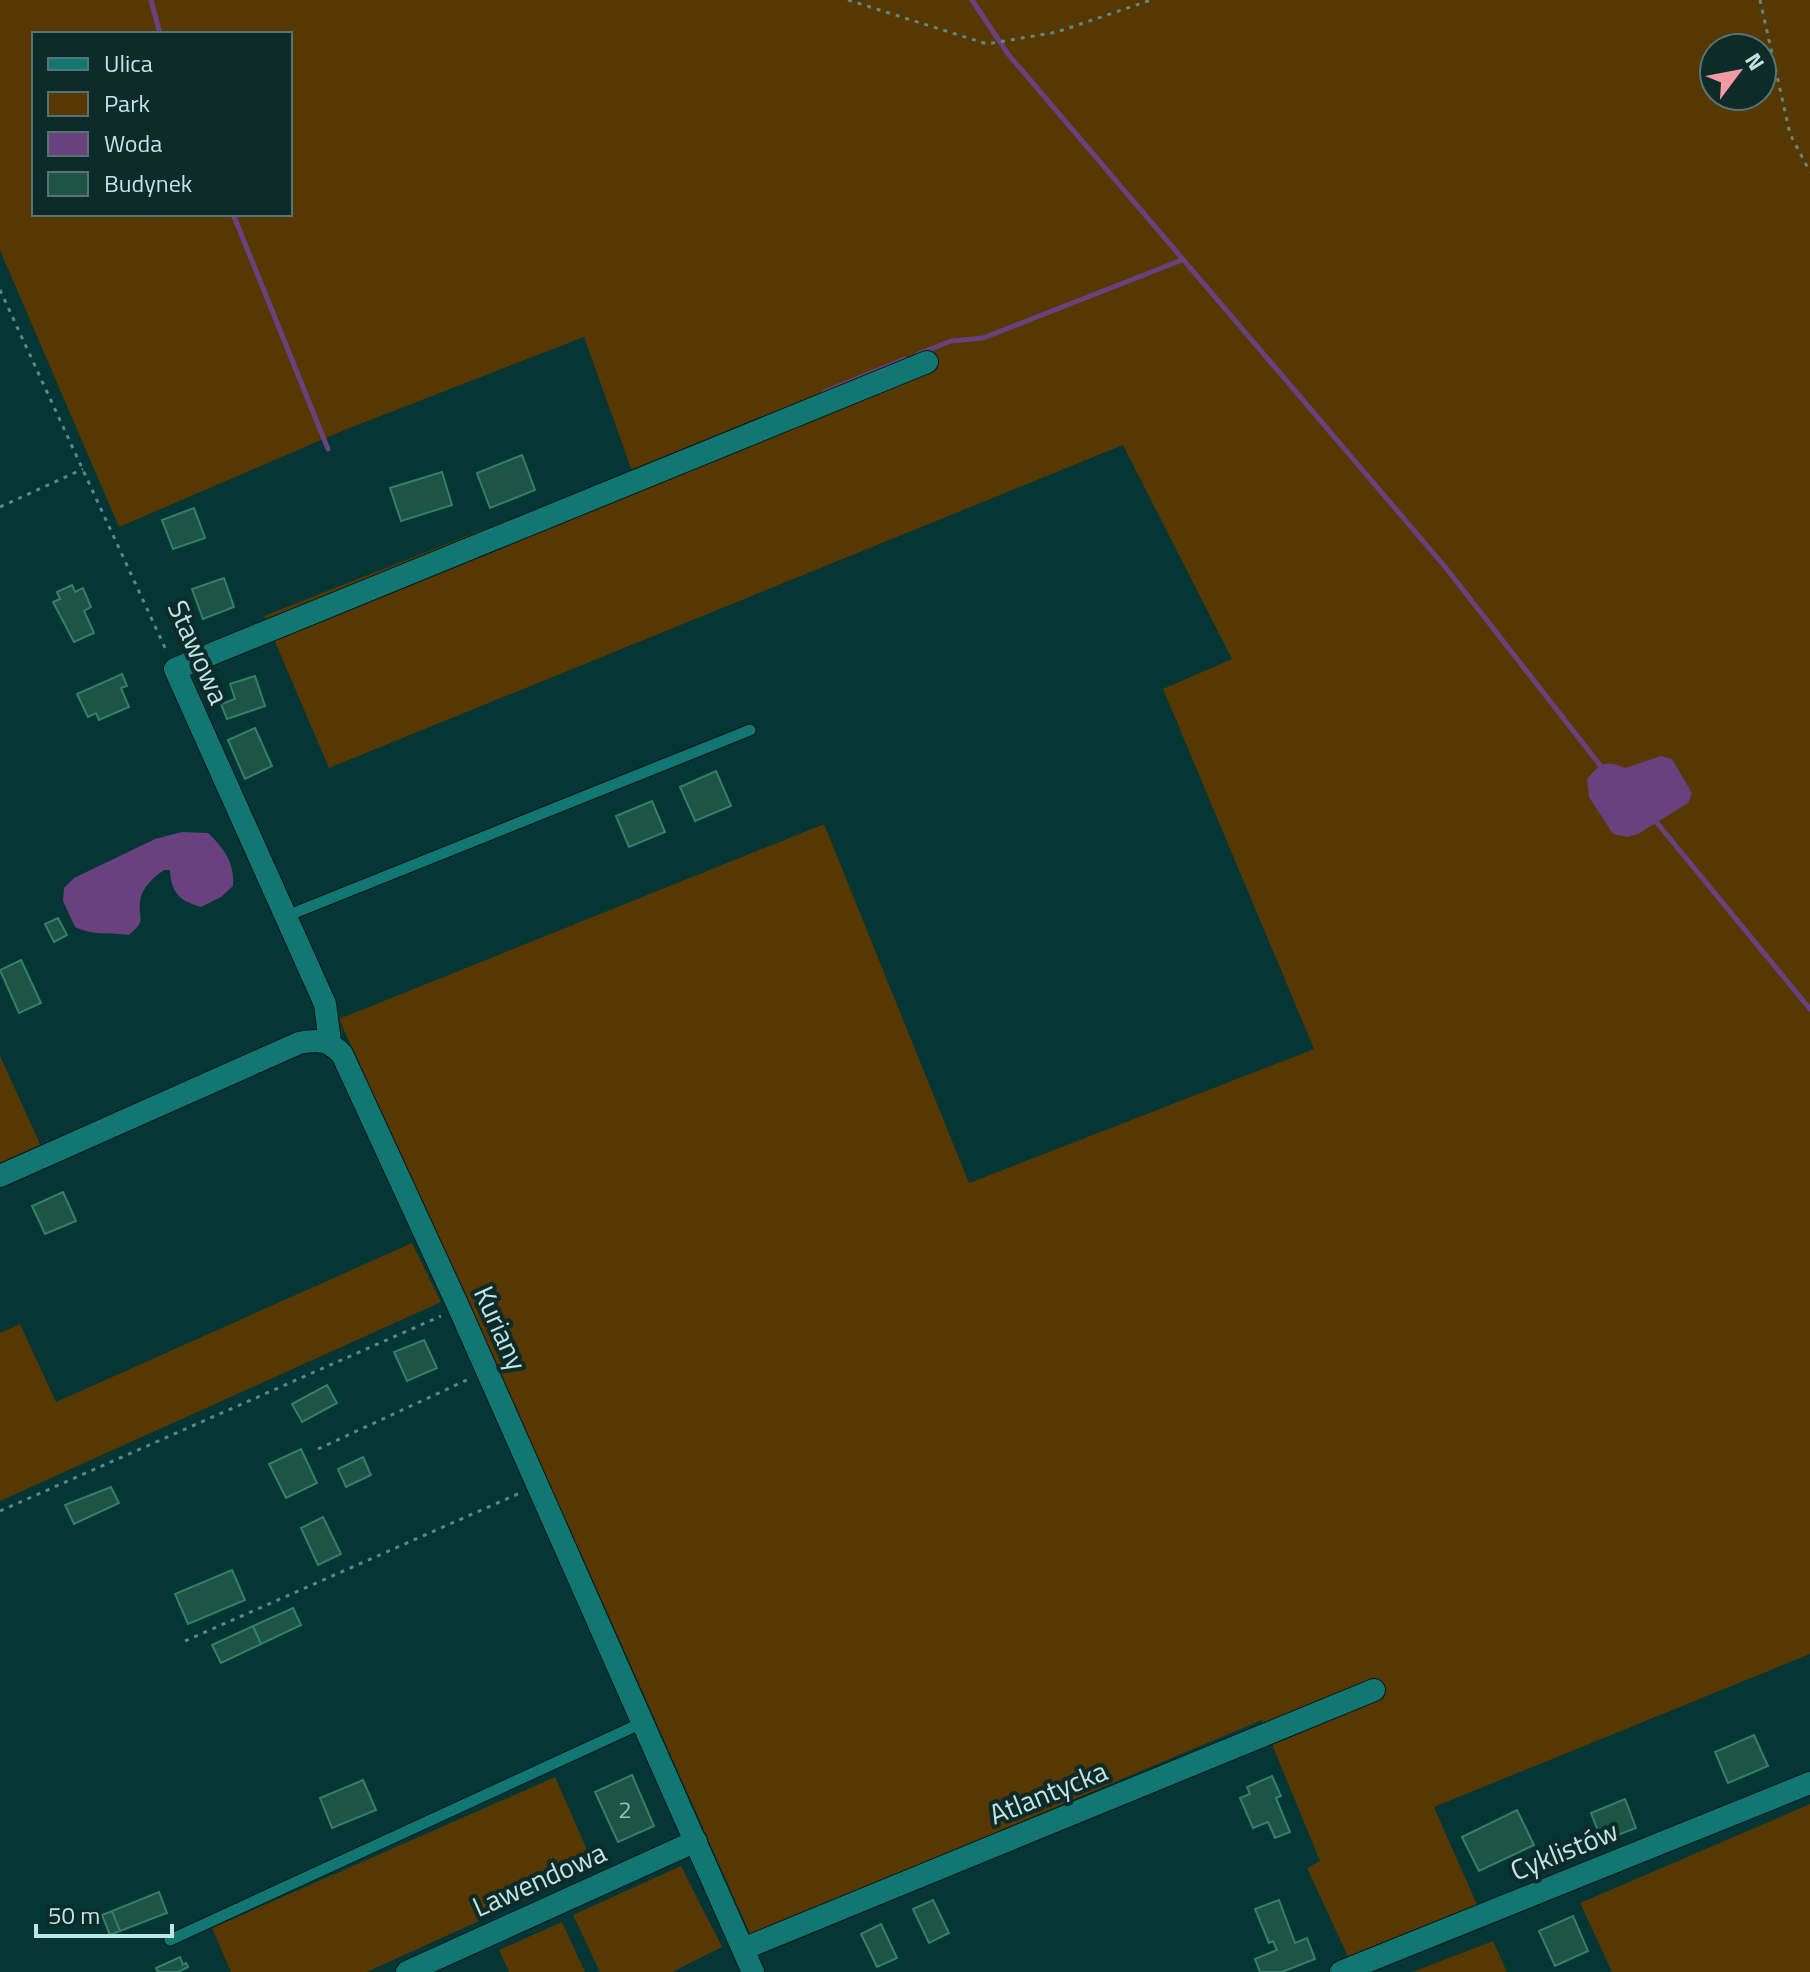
<svg xmlns="http://www.w3.org/2000/svg" width="1810" height="1972" font-family="'Titillium Web',sans-serif">
<style>
.green{fill:#583801;fill-rule:evenodd}
.water{fill:#69417e}
.lines{fill:none;stroke-linecap:round;stroke-linejoin:round}
.stream{stroke:#69417e;stroke-width:5}
.building{fill:#1d5445;stroke:#33816c;stroke-width:2}
.service-casing{stroke:#011b1b;stroke-width:13}
.minor-casing{stroke:#011b1b;stroke-width:24}
.path{stroke:#5b8987;stroke-width:3;stroke-dasharray:4 6;stroke-linecap:butt}
.service{stroke:#127673;stroke-width:11}
.minor{stroke:#127673;stroke-width:22}
.labels{text-anchor:middle;dominant-baseline:central;stroke-width:8;stroke-linejoin:round;paint-order:stroke}
.number-label{font-size:24px;fill:#96c2bc}
.street-label{font-size:28px;fill:#bee6e4;stroke:#0e2a29}
</style>
<rect width="100%" height="100%" fill="#033635"/>
<!-- green -->
<path class="green" d="M 0,0 L 1810,0 L 1810,1654 L 1434,1807 L 1478,1907 L 1351,1963 L 1307,1868 L 1320,1861 L 1262,1720 L 751,1936 L 608,1614 L 339,1019 L 824,824 L 969,1183 L 1314,1049 L 1163,689 L 1232,659 L 1123,445 L 329,768 L 264,616 L 632,471 L 584,337 L 342,431 L 119,527 L 0,250 ZM 34,34 L 290,34 L 290,214 L 34,214 ZM 1714,48 L 1762,48 L 1762,96 L 1714,96 Z
M 0,1056 L 41,1146 L 0,1164 Z
M 412,1243 L 441,1302 L 0,1501 L 0,1333 L 20,1324 L 56,1402 Z
M 555,1777 L 595,1868 L 367,1972 L 231,1972 L 212,1928 Z
M 1810,1804 L 1810,1972 L 1612,1972 L 1580,1903 Z
M 681,1866 L 722,1947 L 672,1972 L 600,1972 L 573,1915 Z
M 562,1922 L 585,1972 L 509,1972 L 499,1950 Z
M 1493,1941 L 1507,1972 L 1412,1972 Z"/>
<!-- water -->
<path class="water" d="M 1661,756 L 1672,759 L 1692,793 L 1688,803 L 1638,834 L 1627,837 L 1613,834 L 1589,797 L 1587,779 C 1600,764 1605,759 1625,768 Z
M 182,832 L 208,833 C 224,848 235,863 233,886 L 221,897 L 201,907 C 180,901 171,893 170,870 L 164,870 C 154,877 142,887 140,901 C 138,920 147,920 129,935 C 109,932 94,936 75,927 L 63,901 L 64,888 L 74,878 L 155,839 Z"/>
<g class="lines">
<!-- stream -->
<path class="stream" d="M 151,0 L 160,34
M 972,0 L 1008,54 L 1446,568 L 1603,769
M 233,214 L 328,449
M 918,354 L 951,341 L 983,338 L 1182,260
M 824,392 L 905,359
M 1653,818 L 1810,1009"/>
</g>
<!-- building -->
<path class="building" d="M 522,455 L 535,490 L 490,508 L 477,473 Z
M 442,472 L 452,505 L 401,521 L 390,488 Z
M 194,508 L 205,538 L 173,549 L 162,520 Z
M 224,578 L 234,607 L 203,619 L 192,589 Z
M 72,585 L 75,592 L 83,588 L 91,607 L 84,611 L 94,633 L 74,642 L 53,602 L 60,599 L 57,592 Z
M 122,674 L 127,686 L 121,688 L 129,707 L 99,720 L 96,713 L 88,717 L 77,694 Z
M 255,676 L 265,706 L 227,719 L 221,704 L 235,699 L 230,684 Z
M 255,728 L 272,766 L 245,779 L 228,740 Z
M 716,771 L 731,806 L 695,821 L 680,787 Z
M 652,801 L 665,832 L 629,847 L 616,816 Z
M 58,918 L 67,935 L 54,942 L 45,924 Z
M 21,960 L 41,1003 L 19,1013 L 0,970 Z
M 63,1192 L 76,1221 L 45,1234 L 32,1206 Z
M 424,1340 L 437,1368 L 407,1381 L 394,1352 Z
M 327,1385 L 337,1403 L 302,1422 L 292,1404 Z
M 301,1449 L 317,1483 L 286,1498 L 269,1464 Z
M 363,1457 L 371,1475 L 346,1487 L 338,1469 Z
M 111,1487 L 119,1503 L 74,1524 L 65,1505 Z
M 323,1517 L 341,1554 L 318,1565 L 301,1528 Z
M 232,1570 L 245,1600 L 188,1624 L 175,1594 Z
M 293,1608 L 301,1625 L 261,1644 L 253,1626 Z
M 253,1626 L 261,1644 L 221,1663 L 212,1645 Z
M 1754,1735 L 1768,1766 L 1728,1783 L 1715,1752 Z
M 632,1775 L 654,1826 L 618,1842 L 595,1792 Z
M 1272,1776 L 1281,1796 L 1276,1798 L 1290,1832 L 1275,1838 L 1268,1822 L 1253,1828 L 1240,1798 L 1250,1794 L 1247,1787 Z
M 363,1780 L 376,1810 L 332,1828 L 320,1798 Z
M 1625,1799 L 1636,1828 L 1602,1841 L 1591,1813 Z
M 1517,1810 L 1534,1845 L 1479,1871 L 1462,1837 Z
M 159,1892 L 167,1913 L 120,1931 L 112,1911 Z
M 933,1900 L 949,1933 L 929,1943 L 913,1909 Z
M 1279,1900 L 1295,1943 L 1307,1938 L 1315,1959 L 1282,1972 L 1260,1972 L 1255,1959 L 1277,1950 L 1273,1941 L 1269,1943 L 1255,1909 Z
M 112,1911 L 120,1931 L 110,1935 L 102,1915 Z
M 1573,1916 L 1588,1951 L 1555,1966 L 1539,1931 Z
M 881,1924 L 897,1958 L 877,1967 L 861,1934 Z
M 180,1957 L 183,1965 L 186,1963 L 188,1967 L 178,1972 L 158,1972 L 156,1968 Z"/>
<g class="lines">
<!-- service casing -->
<g class="service-casing">
<path id="service" d="M 284,917 L 750,730
M 170,1940 L 644,1722"/>
</g>
<!-- minor casing -->
<g class="minor-casing">
<path id="minor" d="M 330,1042 L 325,1004 L 175,669 L 927,362
M 0,1176 L 299,1043 C 319,1039 328,1040 342,1054 L 459,1308 L 753,1972
M 743,1949 L 1374,1690
M 407,1972 L 696,1841
M 1341,1972 L 1810,1783"/>
</g>
<!-- path -->
<path class="path" d="M 848,0 L 987,44 L 1057,32 L 1151,0
M 1760,0 L 1790,134 L 1810,172
M 0,290 L 166,650
M 0,507 L 83,469
M 318,1449 L 469,1379
M 0,1511 L 441,1316
M 185,1641 L 520,1493"/>
<!-- service -->
<use href="#service" class="service"/>
<!-- minor -->
<use href="#minor" class="minor"/>
</g>
<g class="labels">
<!-- number labels -->
<g class="number-label">
<text x="625" y="1809">2</text>
</g>
<!-- street labels -->
<g class="street-label">
<text transform="translate(199 652) rotate(66)">Stawowa</text>
<text transform="translate(501 1328) rotate(66)">Kuriany</text>
<text transform="translate(1048 1792) rotate(-22)">Atlantycka</text>
<text transform="translate(1564 1850) rotate(-22)">Cyklistów</text>
<text transform="translate(539 1879) rotate(-24)">Lawendowa</text>
</g>
</g>
<!-- legend -->
<rect x="32" y="32" width="260" height="184" fill="#0e2a29" stroke="#547574" stroke-width="2"/>
<rect x="48" y="58" width="40" height="12" fill="#127673" stroke="#547574" stroke-width="2"/>
<text x="104" y="72" font-size="24" fill="#bee6e4">Ulica</text>
<rect x="48" y="92" width="40" height="24" fill="#583801" stroke="#547574" stroke-width="2"/>
<text x="104" y="112" font-size="24" fill="#bee6e4">Park</text>
<rect x="48" y="132" width="40" height="24" fill="#69417e" stroke="#547574" stroke-width="2"/>
<text x="104" y="152" font-size="24" fill="#bee6e4">Woda</text>
<rect x="48" y="172" width="40" height="24" fill="#1d5445" stroke="#547574" stroke-width="2"/>
<text x="104" y="192" font-size="24" fill="#bee6e4">Budynek</text>
<!-- north arrow -->
<g transform="translate(1738 72) rotate(58)"><circle r="38" fill="#0e2a29" stroke="#547574" stroke-width="2"/>
<path d="M0-6L14 30L0 20L-14 30Z" fill="#f49aa4"/>
<text y="-12" font-size="22" font-weight="bold" text-anchor="middle" fill="#bee6e4">N</text>
</g>
<!-- scale -->
<path d="M36 1924v12h136v-12" fill="none" stroke="#bee6e4" stroke-width="4"/>
<text x="48" y="1924" font-size="24" fill="#bee6e4" stroke="#0e2a29" stroke-width="6" paint-order="stroke">50 m</text>
</svg>
